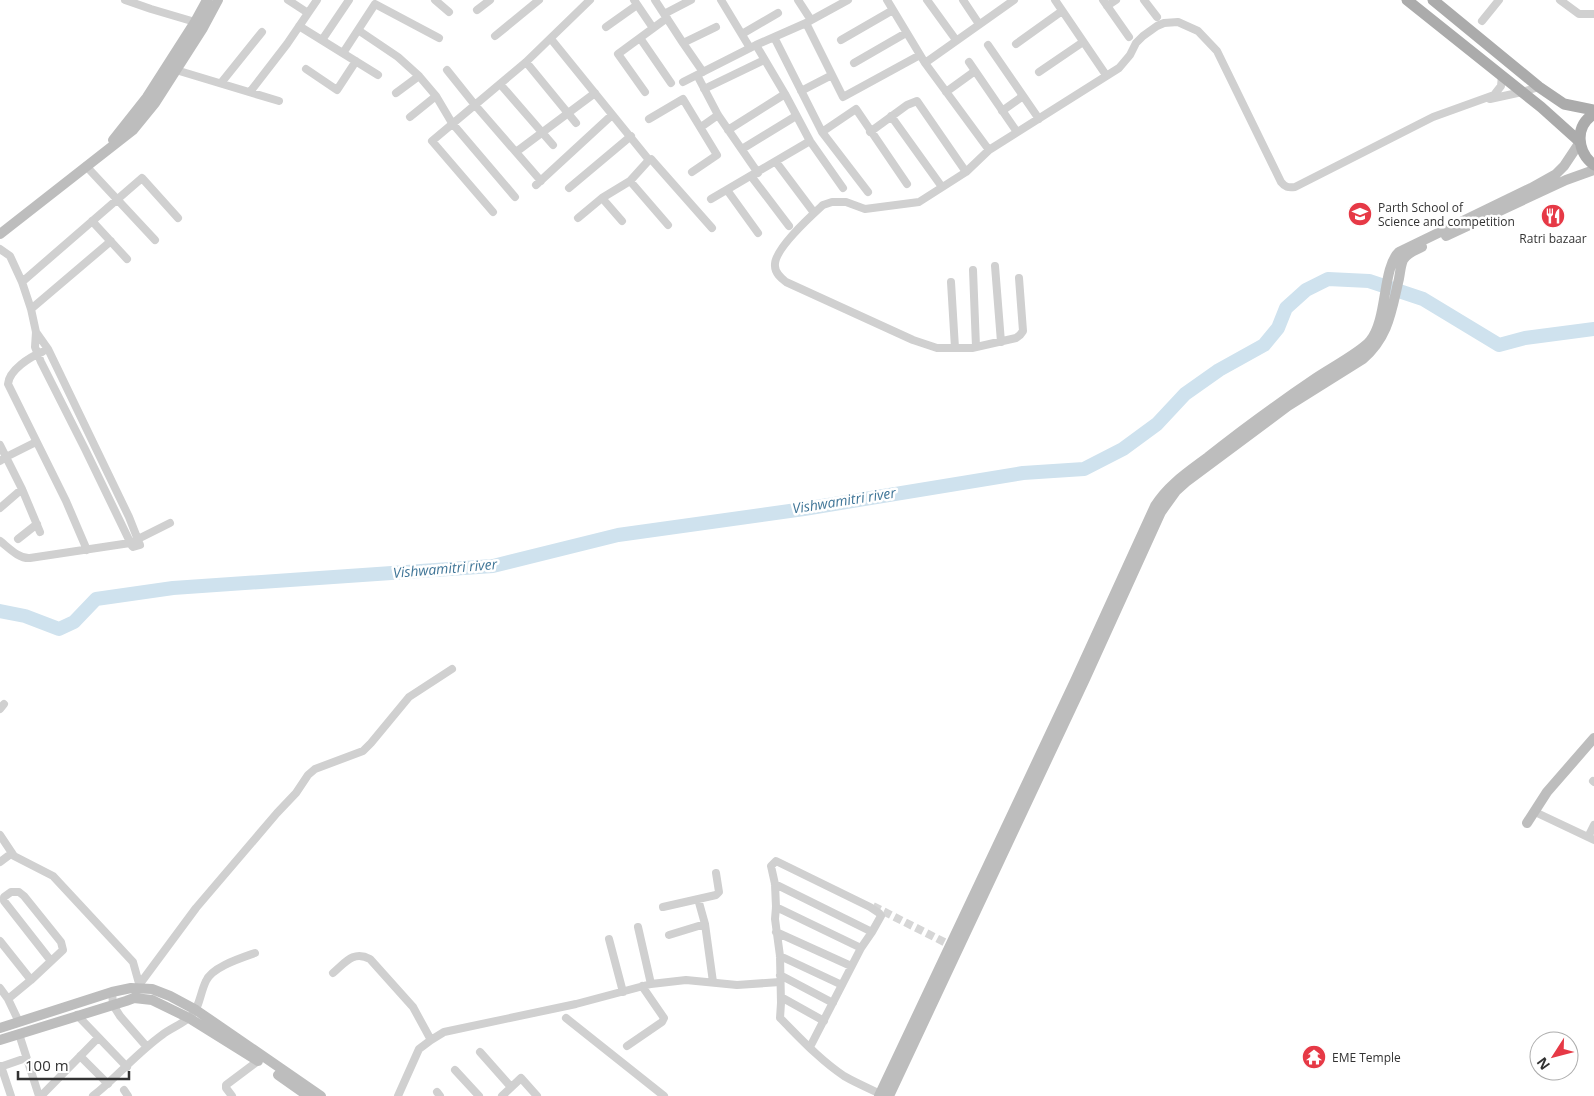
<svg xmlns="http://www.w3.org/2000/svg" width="1594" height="1096" font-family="'Open Sans',sans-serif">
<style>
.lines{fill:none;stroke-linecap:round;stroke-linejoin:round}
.river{stroke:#cfe2ee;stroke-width:14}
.street-tunnel{stroke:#d6d6d6;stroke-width:8;stroke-dasharray:8 4;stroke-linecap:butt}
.street{stroke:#d0d0d0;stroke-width:8}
.secondary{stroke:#bdbdbd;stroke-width:10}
.primary{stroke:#ababab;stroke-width:11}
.labels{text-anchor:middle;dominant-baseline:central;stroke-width:5;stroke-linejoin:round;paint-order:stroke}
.poi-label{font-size:12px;fill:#333;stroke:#fff;text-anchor:start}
.water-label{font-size:14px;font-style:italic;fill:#3f7597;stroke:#fff}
</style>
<rect width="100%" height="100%" fill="#fff"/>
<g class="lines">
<!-- river -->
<path class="river" d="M 0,611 L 25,616 L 59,629 L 74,622 L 96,599 L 173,588 L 493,566 L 618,535 L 804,509 L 1023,473 L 1084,469 L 1123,449 L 1157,424 L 1185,394 L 1219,370 L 1264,345 L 1278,328 L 1286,308 L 1306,290 L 1328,279 L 1369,281 L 1423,299 L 1499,345 L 1525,338 L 1594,329"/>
<!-- street-tunnel -->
<path class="street-tunnel" d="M 873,906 L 950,945"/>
<!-- street -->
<path class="street" d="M 125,0 L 151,9 L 195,22
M 288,0 L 308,13
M 435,0 L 449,12
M 634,0 L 653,28
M 655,0 L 683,43 L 703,72
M 721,0 L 750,48
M 798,0 L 811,20
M 887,0 L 925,63 L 989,150
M 927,0 L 956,40
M 963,0 L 979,24
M 1055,0 L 1106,75
M 1103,0 L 1129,37
M 1144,0 L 1157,17
M 1560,0 L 1579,14 L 1594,14
M 1107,6 L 1116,0
M 477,10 L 490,0
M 664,14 L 691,0
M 1482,21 L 1499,0
M 806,23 L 843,97 L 920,55
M 299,26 L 378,75
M 606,27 L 637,5
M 358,30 L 398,57 L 419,76 L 436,96 L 452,123 L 515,197
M 742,34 L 778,13
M 495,36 L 539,0
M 774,37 L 822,132 L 868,192
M 640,38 L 671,83
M 551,39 L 649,160
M 322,40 L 349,0
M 841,40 L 893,10
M 683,43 L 716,27
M 1016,44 L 1062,11
M 756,45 L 785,94 L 810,141 L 843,188
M 988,45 L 1039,119
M 343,53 L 375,4 L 439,38
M 526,62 L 576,123
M 969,62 L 1017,132
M 854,63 L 906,33
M 925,63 L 1014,0
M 306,69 L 337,90 L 356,61
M 176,70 L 279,101
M 447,70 L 475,105 L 541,181
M 1039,72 L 1083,42
M 697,75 L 718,115 L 758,173
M 683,82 L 756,45 L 806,23 L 848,0
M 221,83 L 262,32
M 500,84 L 553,145
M 704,89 L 764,60
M 801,91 L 832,75
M 250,92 L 287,44 L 317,0
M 645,92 L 618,54 L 667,18
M 946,92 L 975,71
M 396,93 L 419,76
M 1490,99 L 1522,92 L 1539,87
M 1002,111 L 1023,96
M 891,116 L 942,187
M 410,117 L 436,96
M 649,119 L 683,99 L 717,155 L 692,172
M 701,127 L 718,115
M 728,130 L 785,94
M 822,132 L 856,109 L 907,184
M 870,132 L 907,105 L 917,101 L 966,172
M 742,149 L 796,116
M 516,152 L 595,93
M 776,162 L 812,210
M 86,166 L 155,240
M 751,176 L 789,226
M 630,181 L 668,225
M 536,185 L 612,115
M 569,188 L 631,136
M 727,190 L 758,233
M 602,198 L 622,221
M 711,199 L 810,141
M 493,212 L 432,141 L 526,62 L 590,0
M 578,218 L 602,198 L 630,181 L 649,160 L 651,159 L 712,228
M 92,221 L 127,259
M 0,249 L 10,256 L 22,282 L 31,309 L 36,332 L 35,347 L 41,362 L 85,449 L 132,546 L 133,547 L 140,545 L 129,517 L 48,349 L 36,332
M 995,266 L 1001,342
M 973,270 L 976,347
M 1019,278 L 1023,331 L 1020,335 L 1016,338 L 972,348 L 937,348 L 913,340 L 786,282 C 781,278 775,273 775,266 C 773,250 811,216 823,205 L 832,202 L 846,202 L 865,209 L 919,202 L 966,172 L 989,150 L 1119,68 L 1130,55 L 1136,43 L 1143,36 L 1157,26 L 1164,23 L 1178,22 L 1198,31 L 1217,51 L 1281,182 C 1285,187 1288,188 1295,187 L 1433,117 L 1494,95 L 1501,86 L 1502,76
M 22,282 L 142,178 L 178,218
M 951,282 L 955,348
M 31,309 L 111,241
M 42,352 C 30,357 9,370 8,384 L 66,501 L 87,550
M 0,445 L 22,489 L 40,532
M 0,461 L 6,457 L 36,442
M 0,508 L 22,489
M 18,539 L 37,524
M 0,541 C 9,548 19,559 30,558 L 130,543 L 170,523
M 0,709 L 4,704
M 1593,781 L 1594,782
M 1535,812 L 1594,840
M 0,835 L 14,856 L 53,876 L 133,962 L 140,987
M 1588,837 L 1594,825
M 0,862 L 12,853
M 775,884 L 872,932
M 698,899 L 705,924 L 713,982
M 663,907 L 716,895 L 719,892 L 716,873
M 776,907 L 861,948
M 638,927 L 651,984
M 776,932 L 851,966
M 669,935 L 705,924
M 609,939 L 623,992
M 0,941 L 31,980
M 780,956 L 842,985
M 333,973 C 345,963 353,950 370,959 L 413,1007 L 431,1040
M 780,975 L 833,1003
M 139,985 L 196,908 L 277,813 L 296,793 L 308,775 L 315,769 L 363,751 L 371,743 L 409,697 L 452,669
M 0,988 L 8,999 L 19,1022
M 112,992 L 113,1005 L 120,1016 L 147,1047
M 781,997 L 824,1021
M 8,999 L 31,980 L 63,950 L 61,942 L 24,896 L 19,892 L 11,892 L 4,897 L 4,901 L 51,961
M 77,1015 L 127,1067
M 566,1018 L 664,1096
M 19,1034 L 39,1096
M 627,1046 L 662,1022 L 664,1018 L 642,986
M 810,1047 L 861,948 L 872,932 L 881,916 L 879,913 L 870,907 L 776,861 L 771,866 L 775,884 L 776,907 L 775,919 L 780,956 L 781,1003 L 780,1018 C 800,1038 820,1060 844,1076 C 856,1083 870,1089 883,1095
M 480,1052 L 511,1087
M 80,1056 L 108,1084
M 1,1066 L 11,1096
M 0,1067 L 26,1058
M 455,1070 L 479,1096
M 124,1090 L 128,1096
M 437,1092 L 440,1096
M 41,1096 L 98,1038
M 93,1096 C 117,1077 137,1053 162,1035 C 171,1028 183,1024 191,1016 C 200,1007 200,993 206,981 C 212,967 241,958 255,953
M 232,1096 L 226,1088 L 226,1085 L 258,1061
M 398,1096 L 419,1049 L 431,1040 L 444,1032 L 576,1004 L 651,984 L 686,980 L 737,985 L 780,982
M 502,1096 L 521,1078 L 537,1096"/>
<!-- secondary -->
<path class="secondary" d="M 113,140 L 147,97 L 195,22 L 207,0
M 0,234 L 133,130 L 155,103 L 203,28 L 218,0
M 1446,236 L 1566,180 L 1594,170
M 1527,823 L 1547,792 L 1594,738
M 0,1028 L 112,992 L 131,988 L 152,989 L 170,996 L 196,1010 L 321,1096
M 0,1040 L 126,1001 L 134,998 L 152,1000 L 189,1018 L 258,1061
M 278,1075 L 308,1096
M 879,1096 L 1075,681 L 1155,506 C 1168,485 1188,472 1208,457 C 1243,429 1279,403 1316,378 C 1329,369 1361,352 1370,341 C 1388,319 1382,268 1399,252 L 1531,188 L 1556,174 L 1564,166 L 1580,142
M 889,1096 L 1085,679 L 1161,512 L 1176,491 L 1186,482 L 1288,406 L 1363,359 C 1388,337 1391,313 1398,283 C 1400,276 1400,267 1403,260 C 1407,253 1415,250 1422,247"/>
<!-- primary -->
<path class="primary" d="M 1407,0 L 1541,107 L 1580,142
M 1433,0 L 1539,87 L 1564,104 L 1594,110
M 1594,114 C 1574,126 1577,152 1594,165"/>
</g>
<!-- icons -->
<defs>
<g id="school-disc" transform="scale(1.25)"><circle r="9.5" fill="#e63946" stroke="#fff"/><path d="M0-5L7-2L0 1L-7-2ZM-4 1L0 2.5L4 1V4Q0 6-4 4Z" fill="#fff"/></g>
<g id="restaurant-disc" transform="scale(1.25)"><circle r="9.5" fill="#e63946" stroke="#fff"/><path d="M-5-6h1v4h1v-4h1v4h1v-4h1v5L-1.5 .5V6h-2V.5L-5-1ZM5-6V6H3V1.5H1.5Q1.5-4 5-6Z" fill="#fff"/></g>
<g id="temple-disc" transform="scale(1.25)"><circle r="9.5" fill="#e63946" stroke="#fff"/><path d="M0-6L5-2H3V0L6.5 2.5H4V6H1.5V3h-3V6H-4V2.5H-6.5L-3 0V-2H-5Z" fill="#fff"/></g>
</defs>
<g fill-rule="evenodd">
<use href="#school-disc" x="1360" y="214"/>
<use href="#restaurant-disc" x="1553" y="216"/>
<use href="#temple-disc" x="1314" y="1057"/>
</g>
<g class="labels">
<!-- poi labels -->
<g class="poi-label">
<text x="1378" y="207">Parth School of<tspan x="1378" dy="14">Science and competition</tspan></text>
<text x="1553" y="238" text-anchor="middle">Ratri bazaar</text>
<text x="1332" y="1057">EME Temple</text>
</g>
<!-- water labels -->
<g class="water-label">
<text transform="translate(844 500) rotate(-9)">Vishwamitri river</text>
<text transform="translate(445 568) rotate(-5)">Vishwamitri river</text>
</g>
</g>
<!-- north arrow -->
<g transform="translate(1554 1056) rotate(234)"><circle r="24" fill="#ffffff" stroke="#adadad"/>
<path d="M0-4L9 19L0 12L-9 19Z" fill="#e63946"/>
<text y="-8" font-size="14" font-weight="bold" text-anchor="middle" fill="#333333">N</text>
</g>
<!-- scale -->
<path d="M18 1071v8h111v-8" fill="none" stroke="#333333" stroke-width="2.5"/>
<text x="25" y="1071" font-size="15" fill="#333333" stroke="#ffffff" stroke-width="4" paint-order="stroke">100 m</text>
</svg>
